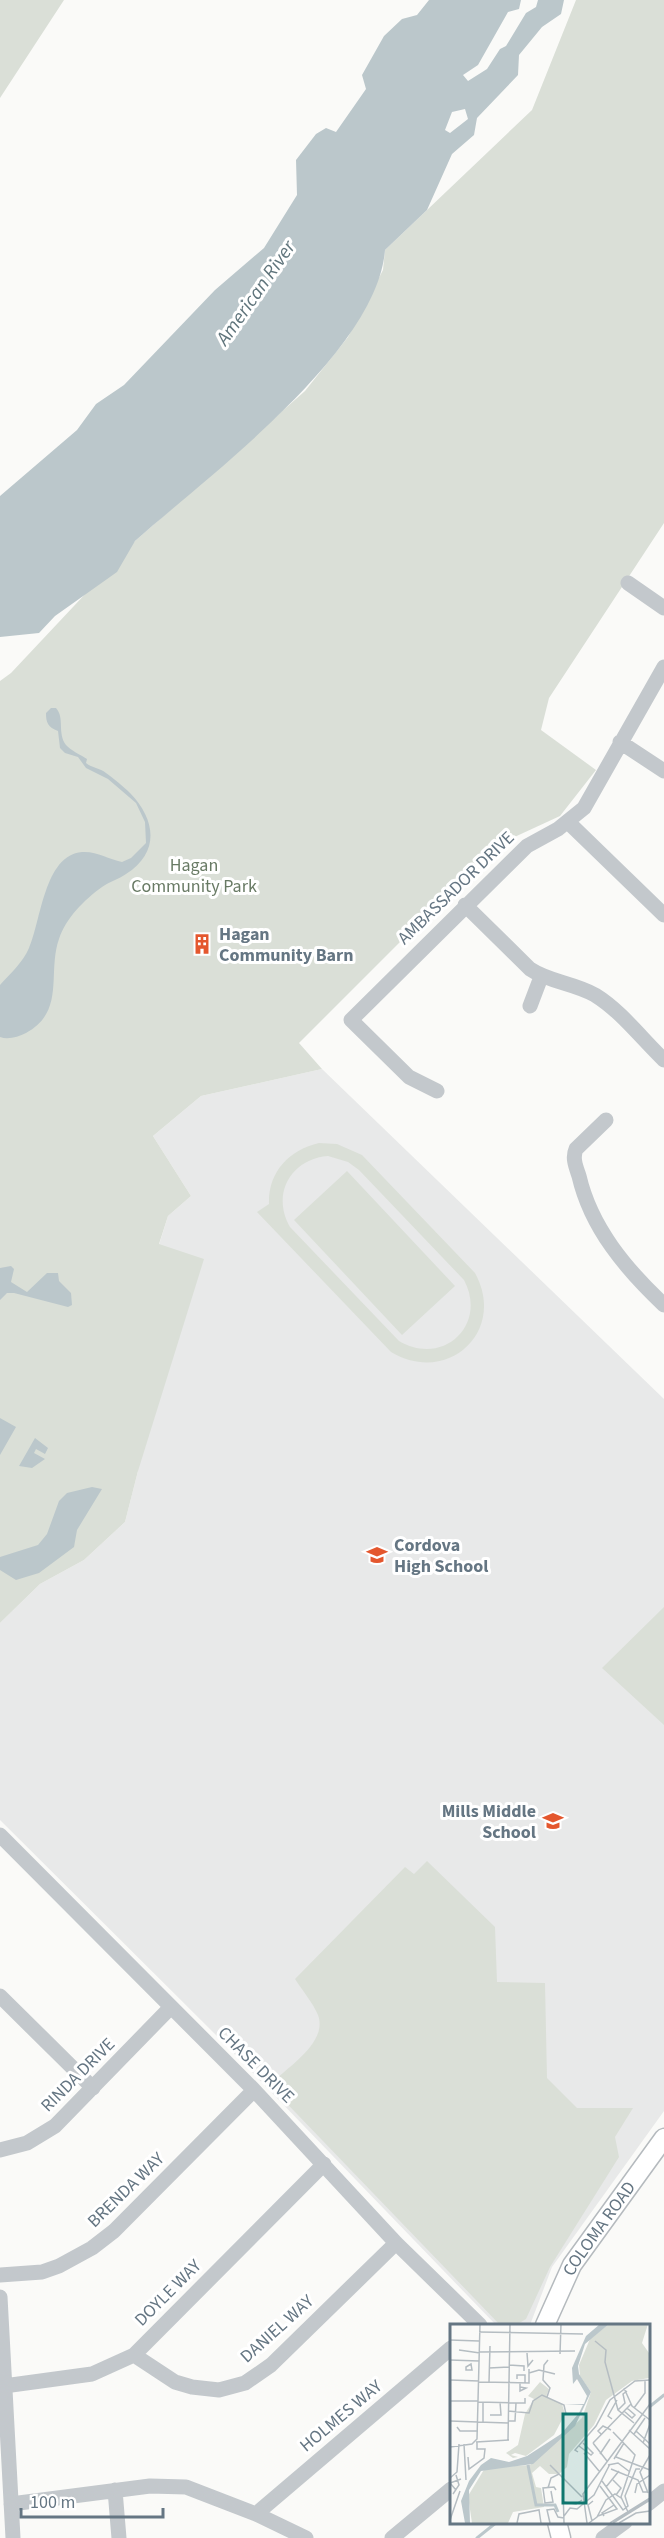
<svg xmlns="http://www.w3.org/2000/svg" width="664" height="2538" font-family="'Source Sans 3',sans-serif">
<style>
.built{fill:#e8e9e9}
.green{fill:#dadfd7;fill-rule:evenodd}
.water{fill:#bbc7cb;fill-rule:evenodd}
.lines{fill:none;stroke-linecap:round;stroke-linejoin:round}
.stream{stroke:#bbc7cb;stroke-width:3}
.major-casing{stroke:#b5babe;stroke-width:21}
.minor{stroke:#c3c8cc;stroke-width:15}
.major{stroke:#fff;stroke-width:18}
.labels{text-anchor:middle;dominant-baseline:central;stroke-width:6;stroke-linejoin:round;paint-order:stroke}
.park-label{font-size:18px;fill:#687a64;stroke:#fff}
.street-label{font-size:18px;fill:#657683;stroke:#fff}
.poi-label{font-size:18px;font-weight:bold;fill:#657683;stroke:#fff;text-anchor:start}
.water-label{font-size:20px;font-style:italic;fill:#60757c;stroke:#fff}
.inset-river{fill:none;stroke:#bbc7cb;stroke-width:3}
.inset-road{fill:none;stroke:#b5bdc2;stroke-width:1.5}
.view{fill:#0f766e;fill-opacity:0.15;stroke:#0f766e;stroke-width:3}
.inset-edge{fill:none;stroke:#657683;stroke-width:3}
</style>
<rect width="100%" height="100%" fill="#fafaf8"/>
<!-- built -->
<path class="built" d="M 322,1069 L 664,1399 L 664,2111 L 552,2267 L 530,2325 L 496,2325 L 219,2038 L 0,1820 L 0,1623 L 40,1584 L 84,1560 L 125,1522 L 138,1471 L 93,1456 L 168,1216 L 191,1196 L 153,1136 L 201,1096 Z"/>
<!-- green -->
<path class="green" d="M 0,0 L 64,0 L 0,98 Z
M 576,0 L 664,0 L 664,523 L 549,698 L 541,730 L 596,770 L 560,816 L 497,845 L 299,1043 L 322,1069 L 201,1096 L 153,1136 L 191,1196 L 168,1216 L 159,1244 L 204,1259 L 138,1471 L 125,1522 L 84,1560 L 40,1584 L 0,1623 L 0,681 L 11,673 L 135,541 L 305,391 L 348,337 L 383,270 L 385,250 L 532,110 Z
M 319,1143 L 337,1144 L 362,1155 L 475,1273 C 507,1331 448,1386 391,1352 L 257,1212 L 269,1204 C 268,1172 289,1150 319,1143 ZM 328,1156 L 348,1162 L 359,1170 L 464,1280 C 488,1325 443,1367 399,1341 L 290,1227 C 271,1194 291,1159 328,1156 Z
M 347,1171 L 455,1286 L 402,1335 L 294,1220 Z
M 664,1607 L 664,1725 L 602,1668 Z
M 427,1861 L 495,1927 L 497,1982 L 545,1983 L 547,2078 L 577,2108 L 633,2108 L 615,2137 L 619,2157 L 550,2267 L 526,2319 L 516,2325 L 500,2325 L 271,2087 L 273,2082 C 289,2066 328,2042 318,2015 C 313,2003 302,1990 295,1979 L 405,1867 L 414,1874 Z"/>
<!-- water -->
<path class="water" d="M 429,0 L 521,0 L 519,9 L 508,12 L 478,65 L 463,75 L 468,81 L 487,69 L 500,49 L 506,46 L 526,13 L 536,7 L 538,0 L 564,0 L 561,14 L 542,27 L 519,55 L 518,75 L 477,118 L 474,135 L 452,154 L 427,210 L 385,250 C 377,352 209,475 135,541 L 117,572 L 55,616 L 39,633 L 0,637 L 0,496 L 77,430 L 96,404 L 124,385 L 215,290 L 264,248 L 297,195 L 296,160 L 316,134 L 326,128 L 336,132 L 366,89 L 362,75 L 384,36 L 402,19 L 417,15 ZM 465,109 L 468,119 L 450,133 L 445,130 L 452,112 Z
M 51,708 L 56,708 C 65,718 57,733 66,745 C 70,750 81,755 87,759 L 86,763 C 92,768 100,768 106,773 C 113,778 123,786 130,793 C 156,820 160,852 126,874 C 119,879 109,882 102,887 C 84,900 66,918 59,939 C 47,973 66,1011 26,1033 C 18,1037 8,1040 0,1037 L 0,985 C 10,974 23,962 29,948 C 41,922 44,855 82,852 C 97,851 108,859 122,862 L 131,858 L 146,843 L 145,822 L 136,803 L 108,779 L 86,768 L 78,757 L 65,753 L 60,748 L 58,731 C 48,727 46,723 46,713 Z
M 11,1266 L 14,1269 L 11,1282 L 27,1292 L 47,1273 L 58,1273 L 59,1281 L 71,1293 L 72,1305 L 68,1307 L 14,1293 L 7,1293 L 0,1300 L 0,1268 Z
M 0,1418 L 16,1427 L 0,1455 Z
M 35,1438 L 48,1448 L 45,1454 L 36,1449 L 34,1453 L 45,1459 L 32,1468 L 19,1466 Z
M 92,1487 L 102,1489 L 77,1530 L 74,1547 L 39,1573 L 16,1580 L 0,1570 L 0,1557 L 38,1545 L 47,1534 L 59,1501 L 67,1493 Z"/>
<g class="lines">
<!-- stream -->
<path class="stream" d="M 648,2408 L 664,2395
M 477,2538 L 497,2522"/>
<!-- major casing -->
<g class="major-casing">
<g id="major">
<path id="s1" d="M 545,2325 L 572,2265 L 664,2138"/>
<path d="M 557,2522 L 561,2538"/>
</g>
</g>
<!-- minor -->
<path class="minor" d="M 628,583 L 664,608
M 620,742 L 664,771
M 568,822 L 664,915
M 465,905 L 530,969 C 549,982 574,983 595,995 C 621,1011 642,1039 664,1060
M 530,1006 L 541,977
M 437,1091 L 409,1077 L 351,1020 L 527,846 L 558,829 L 584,808 L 664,667
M 606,1120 L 576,1149 C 572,1158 576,1167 579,1176 C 591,1228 626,1269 664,1305
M 0,1835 L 254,2090 L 396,2243 L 480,2325
M 0,1996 L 93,2088
M 0,2150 L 27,2143 L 55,2126 L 170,2008
M 0,2275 L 42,2272 L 59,2266 L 92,2248 L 114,2231 L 254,2090
M 0,2297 L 13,2538
M 134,2355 L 175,2382 L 192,2387 L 219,2390 L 245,2383 L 271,2365 L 396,2243
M 4,2386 L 92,2374 L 134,2355 L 324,2164
M 115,2490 L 119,2538
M 11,2504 L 150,2486 L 186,2487 L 256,2514 L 306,2538
M 648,2504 L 664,2491
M 256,2514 L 451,2348
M 392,2538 L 451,2489
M 603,2538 L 625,2522"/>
<!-- major -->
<use href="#major" class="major"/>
</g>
<!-- icons -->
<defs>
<g id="building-bare" transform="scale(1.62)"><path d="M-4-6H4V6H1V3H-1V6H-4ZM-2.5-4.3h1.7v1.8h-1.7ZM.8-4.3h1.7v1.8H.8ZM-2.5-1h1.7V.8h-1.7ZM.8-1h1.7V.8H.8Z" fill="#e4572e" stroke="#fff" stroke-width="2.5" paint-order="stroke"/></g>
<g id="school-bare" transform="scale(1.62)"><path d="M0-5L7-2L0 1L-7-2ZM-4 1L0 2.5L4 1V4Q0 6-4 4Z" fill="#e4572e" stroke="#fff" stroke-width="2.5" paint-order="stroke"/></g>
</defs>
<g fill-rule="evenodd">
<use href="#building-bare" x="202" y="944"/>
<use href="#school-bare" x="377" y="1555"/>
<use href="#school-bare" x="553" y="1821"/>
</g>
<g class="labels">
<!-- park labels -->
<g class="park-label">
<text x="194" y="865">Hagan<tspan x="194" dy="21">Community Park</tspan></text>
</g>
<!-- street labels -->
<g class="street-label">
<text transform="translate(456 888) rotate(-44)">AMBASSADOR DRIVE</text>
<text transform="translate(256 2065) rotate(45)">CHASE DRIVE</text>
<text transform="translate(78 2075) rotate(-45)">RINDA DRIVE</text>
<text transform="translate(126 2190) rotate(-44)">BRENDA WAY</text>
<text stroke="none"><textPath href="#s1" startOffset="111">COLOMA ROAD</textPath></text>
<text transform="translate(168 2293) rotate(-45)">DOYLE WAY</text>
<text transform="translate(277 2329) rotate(-42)">DANIEL WAY</text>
<text transform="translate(341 2416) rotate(-40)">HOLMES WAY</text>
</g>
<!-- poi labels -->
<g class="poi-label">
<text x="219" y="934">Hagan<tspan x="219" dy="21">Community Barn</tspan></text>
<text x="394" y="1545">Cordova<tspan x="394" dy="21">High School</tspan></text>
<text x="536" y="1811" text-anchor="end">Mills Middle<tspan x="536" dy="21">School</tspan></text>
</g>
<!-- water labels -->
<g class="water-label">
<text transform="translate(256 293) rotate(-55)">American River</text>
</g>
</g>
<!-- overview -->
<g transform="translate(450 2324)">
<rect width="200" height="200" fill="#fafaf8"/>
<path d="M 159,0 L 198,0 L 192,19 L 199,29 L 199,54 L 182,57 L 156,76 L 144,101 L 119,130 L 117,143 L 109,150 L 99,150 L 90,142 L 82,149 L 86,163 L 91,164 L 94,183 L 63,188 L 58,199 L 22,199 L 18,172 L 35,144 L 80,141 L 132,94 L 141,68 L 130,52 L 129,41 L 140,15 ZM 90,58 L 99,65 L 96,73 L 112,80 L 115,90 L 104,111 L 76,132 L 65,129 L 61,131 L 68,133 L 63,134 L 56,129 L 68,121 L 75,90 L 84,75 L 78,72 Z" fill="#dadfd7"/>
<path d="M 150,0 L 159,0 L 135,20 L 128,42 L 129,50 L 141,68 L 125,102 L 83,140 L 31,147 L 19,166 L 20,199 L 15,199 L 11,177 L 19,157 L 31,141 L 41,134 L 59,138 L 77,132 L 111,110 L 129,89 L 133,81 L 114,81 L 134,80 L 137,72 L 127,55 L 123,60 L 122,44 L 136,12 Z" fill="#bbc7cb"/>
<path class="inset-river" d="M 78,141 L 86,181 L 105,181 L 108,188"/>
<path class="inset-road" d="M 29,8 L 133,10M 0,16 L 29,17M 145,17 L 156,26 L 155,38 L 168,86 L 184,99M 9,26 L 30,29M 29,28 L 125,27M 77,29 L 78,42 L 83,36M 110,30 L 111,0M 0,36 L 29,37M 21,40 L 22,46 L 16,46 L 16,43 ZM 59,41 L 74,42 L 74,47M 39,44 L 59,43M 79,49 L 89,46 L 105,50M 67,55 L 67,51 L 75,51 L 75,59M 0,56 L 29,57M 29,58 L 79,59 L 79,45M 39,58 L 40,22M 70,63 L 76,64 L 70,67 L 70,59M 174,64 L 182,82 L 200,96M 97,73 L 100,64 L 93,56 L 94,41 L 98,36M 0,77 L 28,77M 28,78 L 75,79 L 75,74M 33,78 L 33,98M 184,84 L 195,69 L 195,56M 168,86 L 175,79 L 173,70 L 177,67M 58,87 L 79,89 L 83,77 L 92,71 L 114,81 L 116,90M 174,87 L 182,94 L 185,91 L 177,84M 40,91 L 51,91 L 50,78M 162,95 L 158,92 L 167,76M 0,97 L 28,98M 58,97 L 65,97 L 66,79M 28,98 L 58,99M 7,103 L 10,107 L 28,107M 179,106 L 200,125M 186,107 L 200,120M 163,108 L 185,131 L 171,173 L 178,188M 151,110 L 148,107 L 153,102 L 161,106M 184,110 L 195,94M 58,116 L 60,0M 26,118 L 59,116M 143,119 L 181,80M 143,119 L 157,137M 193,119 L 200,100M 14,120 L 16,156M 129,122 L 141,131 L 143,129 L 133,119M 0,123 L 22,120 L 27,115 L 30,0M 128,128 L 125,126 L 146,102 L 160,76 L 185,57 L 200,56M 134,129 L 149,147M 150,130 L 160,115M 18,133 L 19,145 L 34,134 L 35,125 L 27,125 L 27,118M 166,133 L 200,146M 164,135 L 174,119M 100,141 L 132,173M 158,141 L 168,139 L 180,148M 161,145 L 188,156 L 193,168 L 198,168M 0,154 L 7,148 L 9,120M 163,156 L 171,164 L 166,171M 152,157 L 173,186 L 178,182 L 175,172 L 186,145 L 190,145M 156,163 L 169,147M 98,164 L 101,154 L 109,150M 113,165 L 114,199M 6,166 L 0,159 L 11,155M 101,167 L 103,178 L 95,179 L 93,164 L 104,163 L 106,166M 185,169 L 187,160 L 200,151M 198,169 L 190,148 L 200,131M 3,170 L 9,161 L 6,151M 113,178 L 126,180 L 132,176M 114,192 L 120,184 L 127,185 L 144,171 L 160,140M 148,192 L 167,185 L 150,162M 154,192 L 152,189 L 164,181M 0,196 L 10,167M 142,197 L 138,181 L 143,177M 67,199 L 69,190 L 89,186 L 91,199M 100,199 L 97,186 L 104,185 L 108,193 L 114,194M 137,199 L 133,170 L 200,80M 139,199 L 147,193 L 156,176 L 165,170 L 171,174M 160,199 L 200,174M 163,199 L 200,176M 169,199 L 186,189 L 200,187"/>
<path class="view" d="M 113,90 L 136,90 L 136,179 L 113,179 Z"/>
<rect width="200" height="200" class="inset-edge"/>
</g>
<!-- scale -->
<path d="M21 2508v9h142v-9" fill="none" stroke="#657683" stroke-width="3"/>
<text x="30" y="2508" font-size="18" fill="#657683" stroke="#ffffff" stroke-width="4.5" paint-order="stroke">100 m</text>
</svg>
